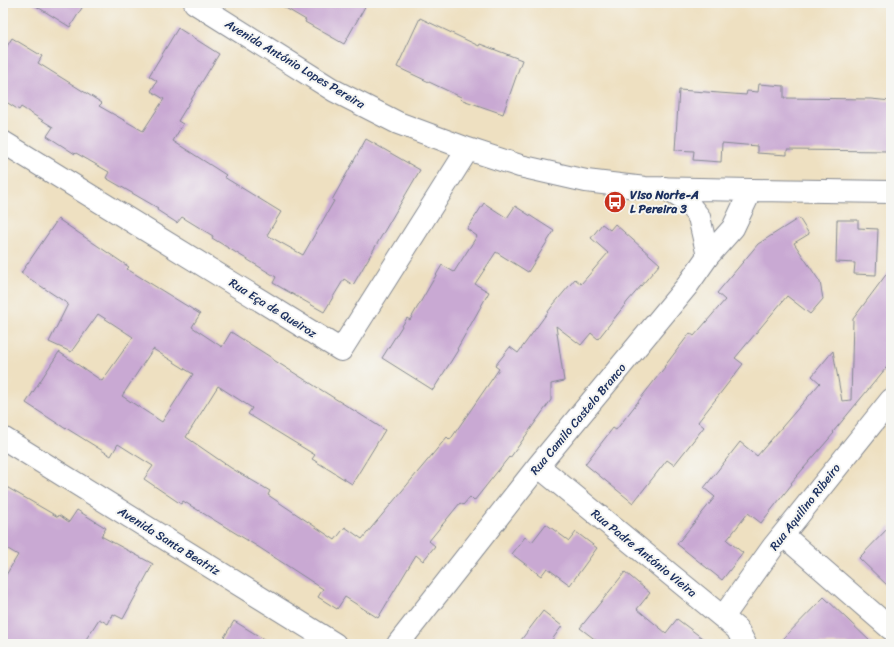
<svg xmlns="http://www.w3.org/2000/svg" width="894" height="647" font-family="Sriracha,sans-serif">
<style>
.building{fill:#c9a9d3;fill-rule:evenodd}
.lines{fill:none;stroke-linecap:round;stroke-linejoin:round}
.minor-casing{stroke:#848890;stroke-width:24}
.minor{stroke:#fff;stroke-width:22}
.labels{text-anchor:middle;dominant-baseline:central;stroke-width:4;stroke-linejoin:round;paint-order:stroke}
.street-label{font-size:12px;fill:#1b2f5e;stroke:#f6f6f2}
.poi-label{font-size:12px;font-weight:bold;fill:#1b2f5e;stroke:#f6f6f2;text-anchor:start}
</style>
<rect width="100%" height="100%" fill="#f6f6f2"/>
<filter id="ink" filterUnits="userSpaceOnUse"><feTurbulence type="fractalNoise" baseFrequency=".025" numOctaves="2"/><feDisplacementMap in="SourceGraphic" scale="8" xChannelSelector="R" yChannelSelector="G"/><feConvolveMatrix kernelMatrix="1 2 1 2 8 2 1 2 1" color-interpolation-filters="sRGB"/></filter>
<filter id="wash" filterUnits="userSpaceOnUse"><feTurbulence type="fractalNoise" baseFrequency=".012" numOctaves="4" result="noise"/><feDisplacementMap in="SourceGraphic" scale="16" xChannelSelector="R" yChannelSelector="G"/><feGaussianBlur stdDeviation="0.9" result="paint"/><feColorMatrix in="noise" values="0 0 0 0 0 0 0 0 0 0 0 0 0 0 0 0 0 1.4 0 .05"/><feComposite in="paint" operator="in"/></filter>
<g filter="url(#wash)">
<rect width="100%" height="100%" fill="#eee0c1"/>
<g id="blocks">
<!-- building -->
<path class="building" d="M 31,3 L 85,3 L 70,27 Z
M 277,3 L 367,3 L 344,44 L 305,22 L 306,20 Z
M 420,18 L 479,46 L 480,44 L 522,60 L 503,114 L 460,99 L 461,97 L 397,67 Z
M 178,28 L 219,54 L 178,121 L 183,124 L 173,141 L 226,175 L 224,177 L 281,212 L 267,235 L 303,255 L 334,201 L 332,200 L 366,139 L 420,170 L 353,285 L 344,279 L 324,312 L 273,283 L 276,277 L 212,238 L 213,236 L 182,217 L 177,223 L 157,210 L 158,208 L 106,178 L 109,172 L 76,153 L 75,154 L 47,136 L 53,127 L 21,107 L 19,110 L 3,100 L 3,53 L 12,38 L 42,56 L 38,63 L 102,103 L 99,106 L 143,131 L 164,99 L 151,91 L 157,81 L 149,76 Z
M 759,84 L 784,86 L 784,98 L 871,99 L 891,101 L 891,151 L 787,150 L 787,155 L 757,153 L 757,146 L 722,143 L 721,162 L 693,160 L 694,151 L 675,150 L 679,90 L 746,95 L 747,91 L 758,92 Z
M 484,203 L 507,218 L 515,206 L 554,231 L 528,272 L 496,252 L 475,284 L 489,292 L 457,349 L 458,350 L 433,390 L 382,358 L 407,318 L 410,320 L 442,265 L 454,272 L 477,236 L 467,229 Z
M 799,218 L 809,234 L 794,243 L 820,282 L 823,299 L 810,314 L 787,296 L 735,358 L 743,364 L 698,422 L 704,427 L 674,465 L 667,460 L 633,503 L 585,464 L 613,428 L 616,430 L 665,367 L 664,367 L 690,333 L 694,336 L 725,300 L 717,293 L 758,244 Z
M 58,219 L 129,267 L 127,269 L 200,314 L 192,327 L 222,347 L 231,332 L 272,358 L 272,359 L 385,430 L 352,484 L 312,459 L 315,455 L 248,414 L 252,408 L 218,386 L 186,437 L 231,468 L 270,491 L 268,495 L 335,540 L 345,527 L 362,539 L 447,437 L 450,440 L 499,369 L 495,366 L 510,347 L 518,353 L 553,305 L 575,279 L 581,284 L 608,253 L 591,238 L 602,224 L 610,230 L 615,224 L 660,264 L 628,301 L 598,339 L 591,333 L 581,345 L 556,326 L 564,381 L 551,384 L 551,400 L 510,458 L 509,457 L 474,501 L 470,497 L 463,505 L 460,503 L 429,541 L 435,546 L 423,561 L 416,555 L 378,618 L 345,597 L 337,609 L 318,597 L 323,589 L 260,548 L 183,501 L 181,504 L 144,479 L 153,466 L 118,444 L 111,456 L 66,428 L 66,429 L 26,403 L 59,352 L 102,381 L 133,337 L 98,314 L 71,352 L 49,342 L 68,304 L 21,273 ZM 153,349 L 193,374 L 162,422 L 122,396 Z
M 837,220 L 858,220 L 858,228 L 878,229 L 876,275 L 854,274 L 855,263 L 836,262 Z
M 891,268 L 891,362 L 833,432 L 834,433 L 791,483 L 792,484 L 761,523 L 748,513 L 727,540 L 743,553 L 722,580 L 677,544 L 715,497 L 704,488 L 740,442 L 757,456 L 820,383 L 812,376 L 833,351 L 842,401 L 851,400 L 853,319 Z
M 3,485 L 58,517 L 59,515 L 69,522 L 77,510 L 106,528 L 101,536 L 153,564 L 123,619 L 113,614 L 108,624 L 99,619 L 83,644 L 3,644 L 3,580 L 18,555 L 3,546 Z
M 546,524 L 569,541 L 576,532 L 597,548 L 570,585 L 547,568 L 541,576 L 512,554 L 525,537 L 532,542 Z
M 891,525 L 891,589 L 859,558 Z
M 625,572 L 650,593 L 637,609 L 666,633 L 677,619 L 710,644 L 601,644 L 580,628 Z
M 824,597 L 873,644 L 778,644 Z
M 543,611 L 562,626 L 549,644 L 518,644 Z
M 234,621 L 272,644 L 220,644 Z"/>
</g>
</g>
<g filter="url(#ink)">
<use href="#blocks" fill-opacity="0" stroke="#848890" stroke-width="1"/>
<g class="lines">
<!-- minor casing -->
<g class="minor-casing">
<path id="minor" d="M 195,3 L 335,91 L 398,123 L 468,149 L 520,166 L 586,181 L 645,188 L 751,190 L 891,192
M 3,142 L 341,350 L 468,149
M 665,188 L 686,201 L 699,217 L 708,256
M 3,438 L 335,644
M 538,466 L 737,629 L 745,644
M 783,535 L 891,629
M 723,617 L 773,547 L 891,400
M 398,644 L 538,466 L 687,286 L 708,256 L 733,228 L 751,190"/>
</g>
<!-- minor -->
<use href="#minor" class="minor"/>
</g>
</g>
<!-- icons -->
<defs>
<g id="bus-disc" transform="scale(1.15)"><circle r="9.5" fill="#c8321e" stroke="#f6f6f2"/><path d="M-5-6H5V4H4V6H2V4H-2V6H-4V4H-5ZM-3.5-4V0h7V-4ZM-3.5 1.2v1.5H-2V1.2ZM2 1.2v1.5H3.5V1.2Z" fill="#fff"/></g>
</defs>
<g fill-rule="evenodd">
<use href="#bus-disc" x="615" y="202"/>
</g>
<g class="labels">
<!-- street labels -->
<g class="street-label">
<text transform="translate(295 64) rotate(31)">Avenida António Lopes Pereira</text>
<text transform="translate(273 308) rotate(32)">Rua Eça de Queiroz</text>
<text transform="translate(578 419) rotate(-50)">Rua Camilo Castelo Branco</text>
<text transform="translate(805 507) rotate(-52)">Rua Aquilino Ribeiro</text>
<text transform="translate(169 541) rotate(32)">Avenida Santa Beatriz</text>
<text transform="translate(644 553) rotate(39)">Rua Padre António Vieira</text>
</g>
<!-- poi labels -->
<g class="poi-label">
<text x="630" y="195">Viso Norte-A<tspan x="630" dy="14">L Pereira 3</tspan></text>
</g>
</g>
<!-- margin -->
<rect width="894" height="647" fill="none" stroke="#f6f6f2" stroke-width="16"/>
</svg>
